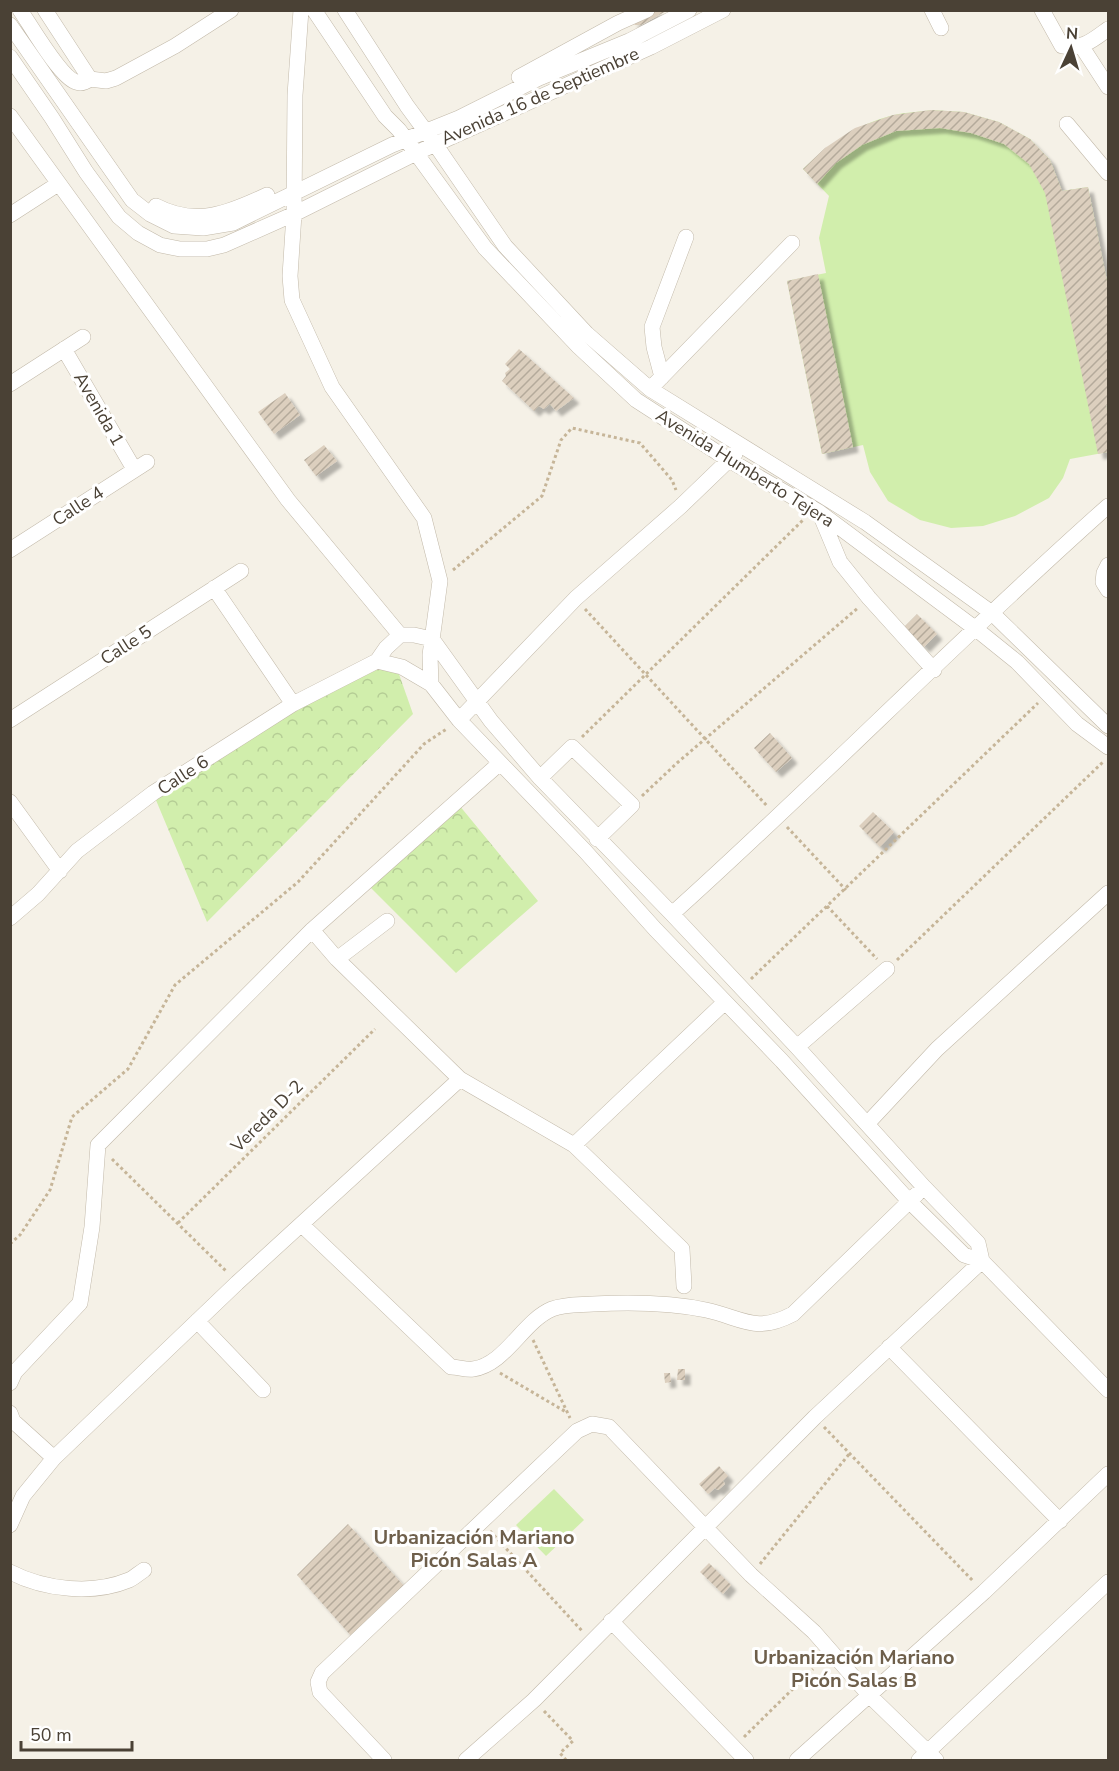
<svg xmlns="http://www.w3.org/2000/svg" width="1119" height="1771" font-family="'Nunito Sans',sans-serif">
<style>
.park{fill:url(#park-crowns)}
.garden{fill:#d1eeac}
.building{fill:url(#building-hatch);filter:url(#shadow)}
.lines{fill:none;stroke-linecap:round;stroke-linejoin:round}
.minor-casing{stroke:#c2b9a9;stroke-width:16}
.path{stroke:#c6b598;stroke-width:3;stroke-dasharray:3 3;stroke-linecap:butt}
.minor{stroke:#fff;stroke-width:15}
.labels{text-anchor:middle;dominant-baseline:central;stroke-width:6;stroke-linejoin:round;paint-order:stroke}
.street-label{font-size:18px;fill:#4a4135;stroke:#fff}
.neighbourhood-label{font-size:20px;font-weight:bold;fill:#6e5f4b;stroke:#fff}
</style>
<defs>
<pattern id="park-crowns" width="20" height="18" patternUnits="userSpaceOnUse" patternTransform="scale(1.5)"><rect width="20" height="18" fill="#d1eeac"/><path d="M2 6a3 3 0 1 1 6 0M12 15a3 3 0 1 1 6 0" fill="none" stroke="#b5cd95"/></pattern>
<pattern id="building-hatch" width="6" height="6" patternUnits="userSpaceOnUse" patternTransform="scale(1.5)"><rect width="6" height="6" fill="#dccfbe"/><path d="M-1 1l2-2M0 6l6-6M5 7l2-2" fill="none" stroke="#b4aa9b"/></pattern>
<filter id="shadow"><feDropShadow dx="5.5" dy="5.5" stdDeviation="1.5" flood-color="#0004"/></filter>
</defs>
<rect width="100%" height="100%" fill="#f5f1e7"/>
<!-- park -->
<path class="park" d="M 393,657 L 413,714 L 207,922 L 153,793 L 284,705 Z
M 459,805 L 538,901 L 456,973 L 370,887 Z"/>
<!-- garden -->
<path class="garden" d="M 931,110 L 964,112 L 999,122 L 1030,139 L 1050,160 L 1062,191 L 1088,187 L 1108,286 L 1108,405 L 1106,405 L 1108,415 L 1108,452 L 1070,459 L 1063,478 L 1049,498 L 1015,516 L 983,526 L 951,528 L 920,520 L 888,501 L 870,472 L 863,445 L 822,454 L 787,281 L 826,273 L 819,238 L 829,196 L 803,169 C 829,145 858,123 894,115 C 906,112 919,112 931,110 Z
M 554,1489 L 584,1520 L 546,1556 L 516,1525 Z"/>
<!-- building -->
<path class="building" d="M 649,10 L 668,10 L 641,25 L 635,25 L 632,21 Z
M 931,110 L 964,112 L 999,122 L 1030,139 L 1050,160 L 1062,191 L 1088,187 L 1108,286 L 1108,405 L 1106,405 L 1108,415 L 1108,452 L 1098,454 L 1045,193 L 1029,164 L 1004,144 L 971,133 L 940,128 L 896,131 L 862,145 L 836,163 L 817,184 L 803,169 L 825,148 L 855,128 L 893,115 Z
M 818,274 L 853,447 L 822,454 L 787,281 Z
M 519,349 L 574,398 L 556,411 L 550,404 L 544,409 L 539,406 L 534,411 L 502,381 L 506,376 L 505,373 L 510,369 L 505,364 Z
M 285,393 L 300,415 L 274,434 L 258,412 Z
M 324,445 L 337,461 L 316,476 L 304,460 Z
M 917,614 L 937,634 L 924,647 L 904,627 Z
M 770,733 L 792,758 L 776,772 L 754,748 Z
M 873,812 L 894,832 L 880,847 L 859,826 Z
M 678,1369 L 685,1369 L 685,1380 L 677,1380 Z
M 664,1373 L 670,1373 L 671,1382 L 665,1383 Z
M 719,1466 L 728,1476 L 723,1481 L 725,1484 L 718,1490 L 715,1488 L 708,1494 L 699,1484 Z
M 348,1524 L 405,1587 L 352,1637 L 297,1575 Z
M 709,1563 L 731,1585 L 723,1594 L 700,1572 Z"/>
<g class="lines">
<!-- minor casing -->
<g class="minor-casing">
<path id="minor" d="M 20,10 C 31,26 60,77 76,82 C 81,84 86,82 90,79 L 106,81 L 116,78 L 175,46 L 231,10
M 45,10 L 90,79
M 301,10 L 295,95 L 294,214 L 290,276 L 292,300 L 332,387 L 424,518 L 440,581 L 430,655 L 431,684
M 314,10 L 385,116 L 399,130 L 416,153 L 485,248 L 579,347 L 636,400 L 729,460 L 819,512 L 976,629 L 1017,662 L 1077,724 L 1108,747
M 345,10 L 407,106 L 435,144 L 505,246 L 587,334 L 650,389 L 865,522 L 992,613 L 1108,726
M 932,10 L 941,28
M 1042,10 L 1062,46 C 1082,50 1093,40 1108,29
M 10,25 L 132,200 L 150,214 L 174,226 L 203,228 L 233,223 L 392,145 L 459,118 L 539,78 L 629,41 L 689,10
M 1082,47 L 1108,87
M 10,57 L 52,118 L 86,172 L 119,217 L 138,233 L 160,245 L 180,249 L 207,249 L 224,245 L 294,214 L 416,153 L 651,47 L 723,10
M 519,77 L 618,23 L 647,10
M 10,116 L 288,500 L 400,635
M 1067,124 L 1108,173
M 156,206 C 196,227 229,213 267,195
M 10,215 L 58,184
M 64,349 L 134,469
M 662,377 L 654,347 L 652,327 L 686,237
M 10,384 L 83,337
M 650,389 L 792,243
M 820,514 L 840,562 L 869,598 L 934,670
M 10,550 L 147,462
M 1108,565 L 1104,573 L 1103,582 L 1108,590
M 214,588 L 293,704
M 377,661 L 402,667 L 431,684 L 459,720 L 585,851 L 655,929 L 782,1061 L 909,1201 L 964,1255 L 982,1261 L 1108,1390
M 377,661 L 386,648 L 400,635 L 414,635 L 432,639 L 491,721 L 540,778 L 672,914 L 797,1047 L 924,1187 L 978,1243 L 982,1261
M 10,720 L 241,571
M 459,720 L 576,598 L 681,506 L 735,454
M 540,778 L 572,747 L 632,805 L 597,839
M 10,802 L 60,871
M 672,914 C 820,781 959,638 1108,506
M 10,918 L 38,894 L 77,851 L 153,793 L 293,704 L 377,661
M 312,930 L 337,959 L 460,1079 L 574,1145 L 682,1249 L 684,1286
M 337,959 L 387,921
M 797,1047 L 887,969
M 867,1124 L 937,1049 L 1108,893
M 574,1145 L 725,1002
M 302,1225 L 451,1367 C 458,1367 466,1370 473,1369 C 505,1365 523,1321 552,1309 C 565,1304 579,1305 593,1304 C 631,1302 668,1302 706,1310 C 743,1318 755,1334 793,1314 L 917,1194
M 197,1321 L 263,1390
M 889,1347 L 1060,1521
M 10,1383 L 15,1372 L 80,1303 L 92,1227 L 98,1145 L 312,930 L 500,763
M 10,1413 L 13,1421 L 54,1458
M 10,1525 L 23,1496 L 54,1458 L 237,1283 L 460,1079
M 10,1572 C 45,1590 93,1595 129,1580 C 134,1578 139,1573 144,1570
M 611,1621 L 746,1760
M 384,1760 L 320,1692 L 318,1682 L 322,1673 L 577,1431 L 592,1424 L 609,1427 L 751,1575 L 814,1632 L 870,1696 L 936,1760
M 466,1760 L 534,1700 L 815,1417 L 982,1261
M 797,1760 L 984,1592 L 1108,1474
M 919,1760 L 1108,1582"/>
</g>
<!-- path -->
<path class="path" d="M 453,570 L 542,496 L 561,440 L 572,428 L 640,443 L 672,480 L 676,490
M 585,609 L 768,807
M 582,737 L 804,519
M 642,796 L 677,763 L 859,607
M 787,827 L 846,890
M 827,906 L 877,959
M 897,960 L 1104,761
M 751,979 L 1038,703
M 112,1159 L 227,1272
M 178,1223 L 375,1029
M 10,1244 L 20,1235 L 50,1190 L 72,1117 L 128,1069 L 175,985 L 298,882 L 424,744 L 448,728
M 533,1340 L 570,1418
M 500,1373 L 566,1412
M 824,1427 L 974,1582
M 490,1531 L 583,1632
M 760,1564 L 850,1453
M 544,1711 L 573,1741 L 560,1753 L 566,1760
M 744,1737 L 813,1669"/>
<!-- minor -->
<use href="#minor" class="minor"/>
</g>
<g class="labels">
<!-- street labels -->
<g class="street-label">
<text transform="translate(540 96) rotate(-24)">Avenida 16 de Septiembre</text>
<text transform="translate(99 409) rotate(60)">Avenida 1</text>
<text transform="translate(745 468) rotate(32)">Avenida Humberto Tejera</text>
<text transform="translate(78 506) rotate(-33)">Calle 4</text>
<text transform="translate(126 645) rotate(-33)">Calle 5</text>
<text transform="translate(183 775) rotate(-33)">Calle 6</text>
<text transform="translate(267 1116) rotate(-45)">Vereda D-2</text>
</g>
<!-- neighbourhood labels -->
<g class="neighbourhood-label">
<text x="474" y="1537">Urbanización Mariano<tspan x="474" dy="23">Picón Salas A</tspan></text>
<text x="854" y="1657">Urbanización Mariano<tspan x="854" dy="23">Picón Salas B</tspan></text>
</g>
</g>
<!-- border -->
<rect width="1119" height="1771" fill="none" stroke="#4a4135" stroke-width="24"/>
<!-- north arrow -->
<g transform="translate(1071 48) rotate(4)" stroke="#ffffff" stroke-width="4.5" paint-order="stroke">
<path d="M0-4.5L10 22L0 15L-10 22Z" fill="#4a4135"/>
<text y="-9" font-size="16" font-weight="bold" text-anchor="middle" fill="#4a4135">N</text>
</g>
<!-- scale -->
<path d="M21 1741v9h111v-9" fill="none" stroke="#4a4135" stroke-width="3"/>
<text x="30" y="1741" font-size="18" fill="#4a4135" stroke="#ffffff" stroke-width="4.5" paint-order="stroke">50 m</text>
</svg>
